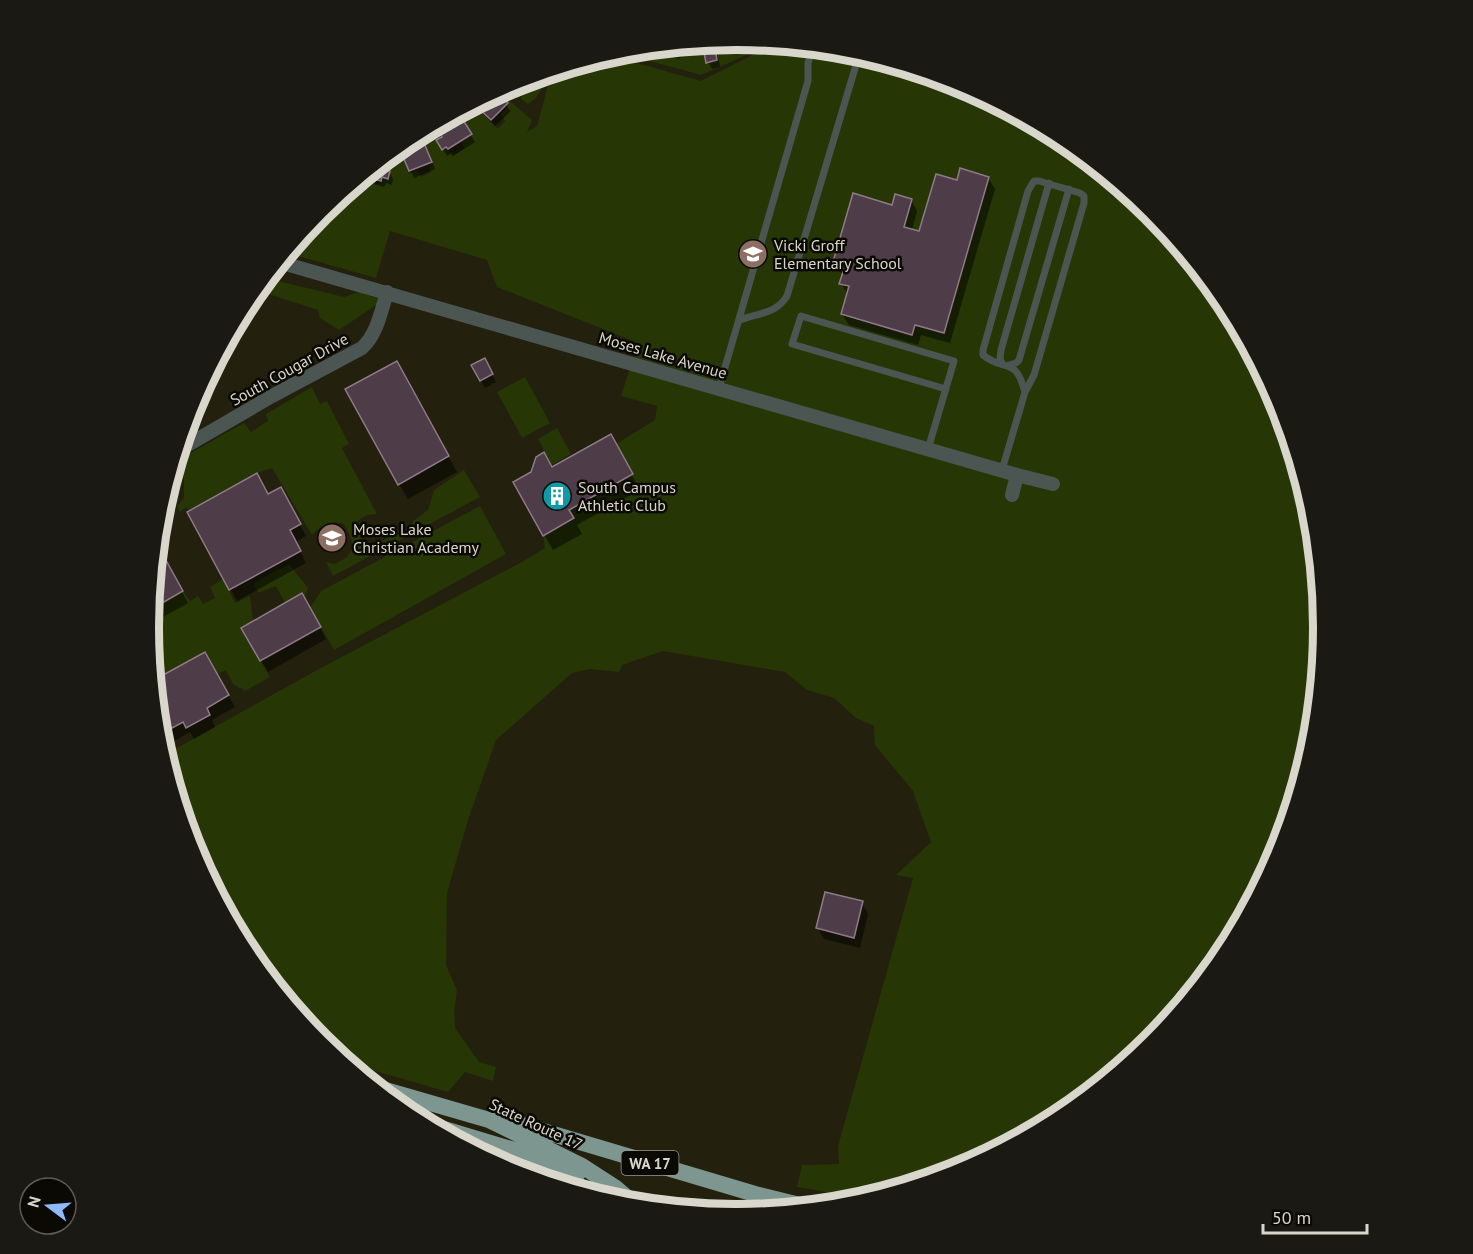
<svg xmlns="http://www.w3.org/2000/svg" width="1473" height="1254" font-family="'PT Sans',sans-serif">
<style>
.green{fill:#263605}
.shadow{fill:#0007}
.building{fill:#4f3c49;stroke:#8f7a88;stroke-width:1.5}
.lines{fill:none;stroke-linecap:round;stroke-linejoin:round}
.service{stroke:#4b5653;stroke-width:7}
.minor{stroke:#4b5653;stroke-width:14}
.trunk{stroke:#7e9690;stroke-width:16}
.labels{text-anchor:middle;dominant-baseline:central;stroke-width:5;stroke-linejoin:round;paint-order:stroke}
.shield{fill:#0b0903;stroke:#9b998f;stroke-width:1.5}
.shield-label{font-size:15px;font-weight:bold;fill:#d9d7cb}
.poi-label{font-size:16px;fill:#d9d7cb;stroke:#0b0903;text-anchor:start}
.street-label{font-size:16px;fill:#d9d7cb;stroke:#0b0903}
.rim{fill:none;stroke:#d9d7cb;stroke-width:8}
</style>
<rect width="100%" height="100%" fill="#23200d"/>
<!-- green -->
<path class="green" d="M 737,39 L 774,43 L 701,75 L 616,52 L 653,47 L 676,53 L 678,45 L 702,42 L 707,63 L 717,60 L 716,52 L 727,49 L 727,40 Z
M 776,43 L 852,50 L 962,84 L 1063,138 L 1153,211 L 1226,301 L 1280,402 L 1313,513 L 1324,627 L 1313,742 L 1280,852 L 1225,954 L 1152,1043 L 1063,1116 L 961,1170 L 868,1199 L 797,1187 L 802,1165 L 839,1164 L 838,1146 L 913,878 L 896,875 L 931,842 L 913,791 L 875,745 L 874,726 L 856,718 L 834,698 L 807,690 L 785,672 L 663,651 L 622,665 L 619,672 L 590,669 L 572,673 L 496,740 L 468,820 L 447,893 L 446,965 L 457,990 L 454,1012 L 455,1028 L 479,1062 L 496,1067 L 493,1081 L 465,1072 L 448,1092 L 344,1062 L 320,1043 L 247,953 L 193,852 L 164,755 L 317,670 L 520,563 L 545,548 L 543,536 L 574,519 L 569,510 L 633,474 L 616,444 L 655,420 L 657,406 L 621,396 L 638,343 L 497,287 L 487,260 L 390,231 L 376,278 L 287,253 L 321,211 L 364,176 L 373,178 L 372,182 L 379,184 L 382,177 L 388,178 L 390,171 L 383,169 L 384,160 L 405,142 L 407,147 L 400,151 L 409,174 L 415,171 L 419,172 L 421,177 L 431,172 L 429,167 L 432,161 L 424,143 L 420,145 L 416,135 L 445,119 L 448,124 L 438,130 L 442,137 L 436,140 L 442,149 L 446,147 L 452,156 L 464,149 L 462,141 L 472,134 L 458,112 L 474,104 L 498,129 L 505,121 L 501,114 L 509,105 L 497,92 L 498,91 L 532,120 L 527,132 L 537,126 L 552,71 L 608,55 L 701,81 Z
M 547,73 C 542,87 541,96 528,104 L 521,99 L 525,80 Z
M 266,278 L 344,297 L 359,292 L 376,298 L 379,303 L 339,330 L 320,318 L 318,310 L 256,290 Z
M 525,377 L 550,423 L 522,438 L 497,392 Z
M 312,387 L 320,404 L 327,401 L 349,444 L 342,448 L 377,514 L 367,515 L 357,521 L 361,541 L 371,547 L 393,535 L 410,530 L 413,521 L 428,510 L 434,490 L 464,470 L 480,497 L 333,576 L 326,562 L 335,564 L 347,557 L 353,547 L 350,536 L 344,524 C 329,519 322,526 312,535 L 272,468 L 257,473 L 189,510 L 186,507 L 180,512 L 177,506 L 184,498 L 184,476 L 180,459 L 244,423 L 251,432 L 268,421 L 266,414 Z
M 557,428 L 571,454 L 552,465 L 538,439 Z
M 480,506 L 506,554 L 334,650 L 310,608 L 321,591 Z
M 289,564 L 308,588 L 305,598 L 285,603 L 276,586 L 258,593 L 254,583 Z
M 223,579 L 235,603 L 250,596 L 253,621 L 241,628 L 270,677 L 245,691 L 233,684 L 226,670 L 217,674 L 205,652 L 159,677 C 147,658 148,632 150,610 L 183,591 L 190,601 L 198,596 L 203,604 L 215,598 L 210,587 Z"/>
<!-- shadow -->
<path class="shadow" d="M 729,40 L 731,52 L 718,55 L 720,67 L 712,69 L 708,62 L 703,42 Z
M 684,44 L 680,59 L 650,52 L 648,48 Z
M 495,93 L 511,111 L 495,126 L 473,104 Z
M 457,113 L 475,142 L 453,156 L 452,153 L 447,156 L 438,140 L 443,137 Z
M 415,136 L 420,146 L 428,152 L 435,169 L 414,178 L 402,151 L 409,148 L 406,141 Z
M 382,161 L 393,179 L 392,185 L 386,183 L 384,187 L 363,181 L 362,178 Z
M 988,178 L 995,189 L 950,343 L 921,335 L 918,345 L 849,325 L 842,314 L 848,295 L 841,283 L 844,274 L 841,273 L 834,262 L 893,207 L 911,200 L 917,211 L 912,230 L 920,233 L 958,181 Z
M 484,360 L 496,382 L 485,388 L 473,366 Z
M 405,378 L 457,472 L 408,499 L 399,484 Z
M 610,436 L 640,490 L 577,525 L 582,534 L 553,550 L 515,483 L 532,473 L 552,469 Z
M 268,496 L 287,501 L 306,536 L 295,542 L 306,563 L 237,601 L 189,512 Z
M 156,546 L 188,603 L 149,625 Z
M 302,595 L 326,639 L 268,672 L 243,628 Z
M 204,654 L 235,707 L 212,720 L 215,727 L 194,739 L 190,732 L 162,748 L 154,682 Z
M 862,903 L 868,914 L 860,948 L 824,939 L 818,928 Z"/>
<!-- building -->
<path class="building" d="M 727,40 L 728,45 L 715,48 L 717,60 L 706,63 L 702,42 Z
M 678,45 L 676,53 L 653,47 Z
M 497,92 L 508,103 L 491,120 L 474,104 Z
M 458,112 L 472,134 L 448,149 L 446,147 L 442,150 L 436,140 L 442,137 L 438,130 L 448,124 L 445,119 Z
M 416,135 L 420,145 L 424,143 L 432,162 L 409,171 L 400,150 L 407,147 L 405,142 Z
M 384,160 L 385,160 L 383,169 L 390,171 L 388,179 L 382,177 L 381,181 L 364,176 Z
M 960,168 L 989,177 L 944,333 L 915,325 L 912,335 L 841,314 L 849,286 L 839,284 L 845,266 L 833,262 L 853,193 L 892,205 L 895,194 L 912,199 L 904,227 L 919,231 L 936,174 L 957,180 Z
M 485,358 L 493,374 L 480,381 L 471,365 Z
M 397,361 L 449,456 L 398,485 L 345,389 Z
M 611,434 L 633,474 L 569,510 L 574,518 L 543,536 L 513,482 L 531,472 L 536,457 L 544,452 L 552,467 Z
M 257,473 L 268,494 L 281,487 L 301,524 L 290,530 L 301,551 L 229,590 L 187,512 Z
M 157,544 L 183,591 L 150,610 Z
M 302,593 L 321,627 L 260,661 L 241,628 Z
M 205,652 L 229,695 L 207,708 L 210,715 L 186,728 L 183,722 L 159,735 L 154,680 Z
M 825,892 L 863,901 L 854,938 L 816,928 Z"/>
<g class="lines">
<!-- service -->
<path class="service" d="M 740,320 C 758,313 776,314 787,296 L 856,65 L 854,51
M 1002,363 L 1000,359 L 1001,350 L 1049,183
M 1009,365 L 1016,363 L 1019,360 L 1069,189
M 719,388 L 808,81 L 808,63 L 813,47
M 928,449 L 954,361 L 801,316 L 792,344 L 946,389
M 1002,470 L 1025,392 L 1034,375 L 1084,203 L 1084,196 L 1080,193 L 1039,181 L 1034,181 L 1028,191 L 983,350 L 983,355 C 1005,373 1015,355 1025,392"/>
<!-- minor -->
<path class="minor" d="M 279,262 L 1017,475 L 1012,495
M 179,450 L 272,396 L 362,348 C 377,334 381,312 387,292
M 1017,475 L 1053,484"/>
<!-- trunk -->
<path class="trunk" d="M 375,1087 L 489,1120 L 582,1166 L 616,1188 L 636,1205
M 489,1120 L 526,1126 L 755,1194 L 812,1208
M 424,1123 L 534,1156 L 577,1175"/>
</g>
<!-- icons -->
<defs>
<g id="school-disc" transform="scale(1.5)"><circle r="9.5" fill="#8d6e63" stroke="#0b0903"/><path d="M0-5L7-2L0 1L-7-2ZM-4 1L0 2.5L4 1V4Q0 6-4 4Z" fill="#fff"/></g>
<g id="building-disc" transform="scale(1.5)"><circle r="9.5" fill="#0f9aa8" stroke="#0b0903"/><path d="M-4-6H4V6H1V3H-1V6H-4ZM-2.5-4.3h1.7v1.8h-1.7ZM.8-4.3h1.7v1.8H.8ZM-2.5-1h1.7V.8h-1.7ZM.8-1h1.7V.8H.8Z" fill="#fff"/></g>
</defs>
<g fill-rule="evenodd">
<use href="#school-disc" x="753" y="254"/>
<use href="#building-disc" x="557" y="496"/>
<use href="#school-disc" x="332" y="538"/>
</g>
<g class="labels">
<!-- shield labels -->
<rect class="shield" x="621.5" y="1151" width="57" height="24" rx="4.5"/>
<g class="shield-label">
<text x="650" y="1163">WA 17</text>
</g>
<!-- poi labels -->
<g class="poi-label">
<text x="774" y="245">Vicki Groff<tspan x="774" dy="18">Elementary School</tspan></text>
<text x="578" y="487">South Campus<tspan x="578" dy="18">Athletic Club</tspan></text>
<text x="353" y="529">Moses Lake<tspan x="353" dy="18">Christian Academy</tspan></text>
</g>
<!-- street labels -->
<g class="street-label">
<text transform="translate(663 355) rotate(16)">Moses Lake Avenue</text>
<text transform="translate(289 369) rotate(-29)">South Cougar Drive</text>
<text transform="translate(536 1124) rotate(25)">State Route 17</text>
</g>
</g>
<!-- crop -->
<path d="M0 0H1473V1254H0ZM159 627a577 577 0 1 1 1154 0a577 577 0 1 1-1154 0Z" fill="#1b1913" fill-rule="evenodd"/>
<path class="rim" d="M159 627a577 577 0 1 1 1154 0a577 577 0 1 1-1154 0Z"/>
<!-- north arrow -->
<g transform="translate(48 1206) rotate(286)"><circle r="28" fill="#0b0903" stroke="#5d5b53" stroke-width="1.5"/>
<path d="M0-4.5L10 22L0 15L-10 22Z" fill="#8fb8fd"/>
<text y="-9" font-size="16" font-weight="bold" text-anchor="middle" fill="#d9d7cb">N</text>
</g>
<!-- scale -->
<path d="M1263 1224v9h104v-9" fill="none" stroke="#d9d7cb" stroke-width="3"/>
<text x="1272" y="1224" font-size="18" fill="#d9d7cb" stroke="#0b0903" stroke-width="4.5" paint-order="stroke">50 m</text>
</svg>
